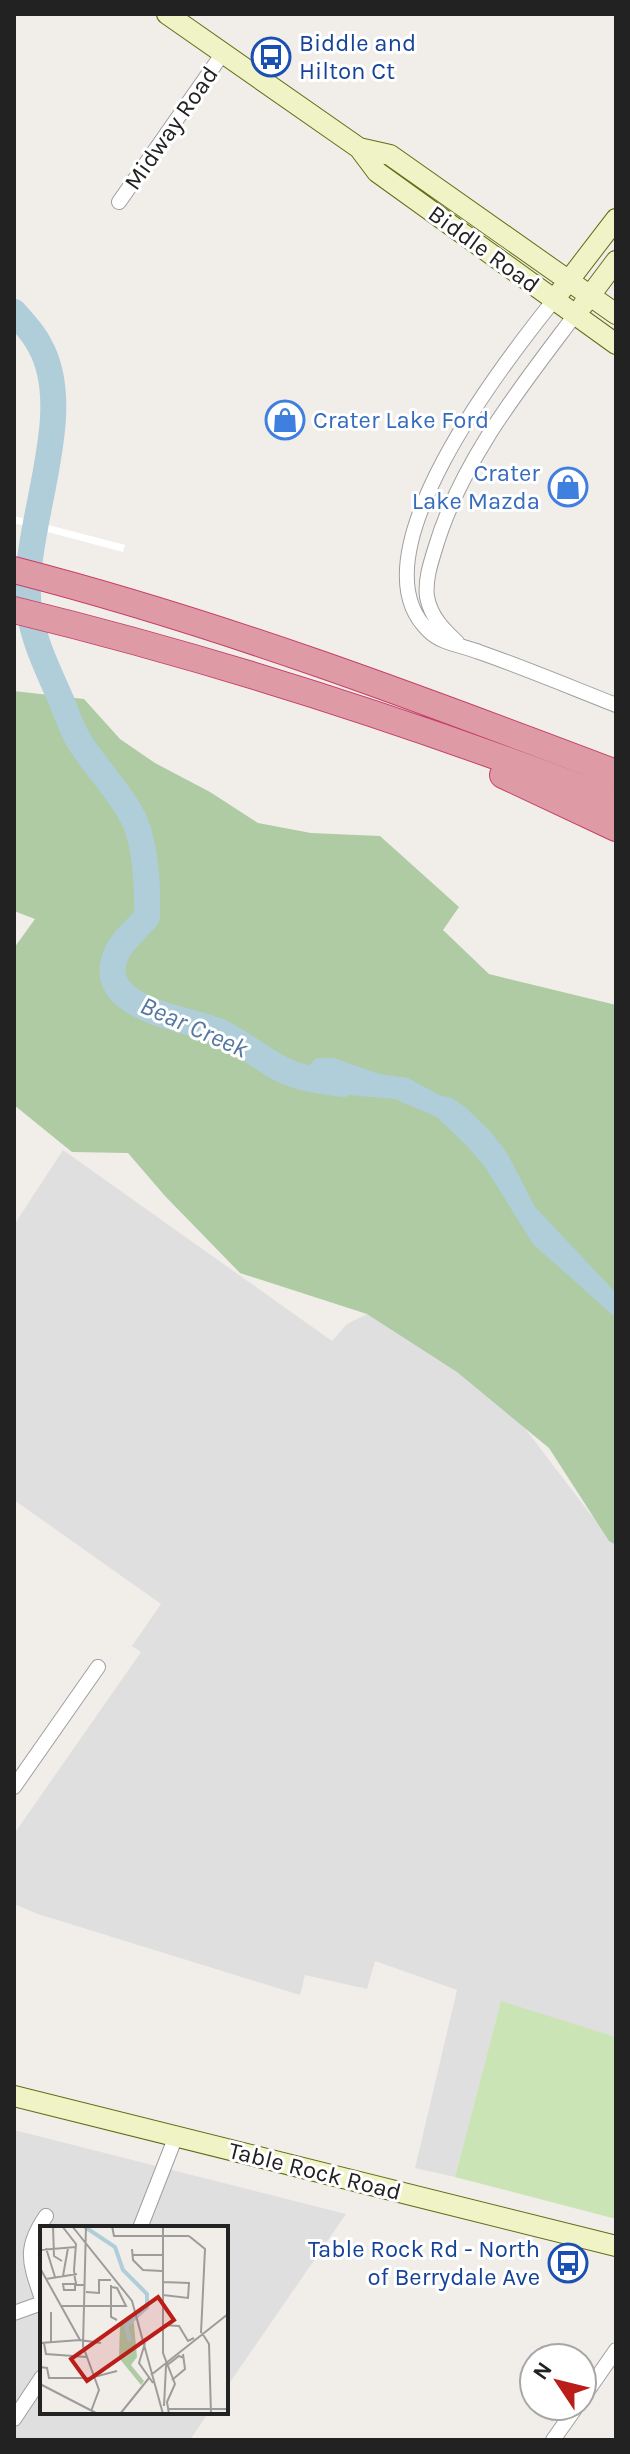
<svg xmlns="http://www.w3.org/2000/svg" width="630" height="2454" font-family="Karla,sans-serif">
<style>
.residential{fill:#dfdfdf}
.grass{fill:#cbe4b6}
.forest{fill:#aecba3}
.water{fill:#b0ced9}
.pier{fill:#fff}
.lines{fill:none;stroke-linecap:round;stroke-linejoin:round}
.river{stroke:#b0ced9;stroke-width:26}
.street-casing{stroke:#9f9f9f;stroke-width:16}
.secondary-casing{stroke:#626e13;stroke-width:22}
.highway-casing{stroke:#c73e69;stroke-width:28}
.street{stroke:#fff;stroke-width:14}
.secondary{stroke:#eff3c5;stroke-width:20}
.highway{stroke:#de9ba6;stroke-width:26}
.labels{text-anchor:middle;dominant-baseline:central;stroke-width:6;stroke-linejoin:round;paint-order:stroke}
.transit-label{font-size:24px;fill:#164399;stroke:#fff;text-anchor:start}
.street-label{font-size:24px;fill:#222;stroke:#fff}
.shop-label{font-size:24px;fill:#366cbe;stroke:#fff;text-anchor:start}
.water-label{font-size:26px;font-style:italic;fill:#5478a0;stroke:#fff}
.inset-river{fill:none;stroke:#b0ced9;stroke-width:4}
.inset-road{fill:none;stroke:#9e9c9a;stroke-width:2}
.view{fill:#bb1d18;fill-opacity:0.15;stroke:#bb1d18;stroke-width:4}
.inset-edge{fill:none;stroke:#222;stroke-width:4}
</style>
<rect width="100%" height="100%" fill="#f1eeea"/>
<!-- residential -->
<path class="residential" d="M 63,1150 L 332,1341 L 347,1324 L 371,1312 L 508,1406 L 591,1515 L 616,1537 L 616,2037 L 501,2002 L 455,2177 L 415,2168 L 457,1990 L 375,1961 L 367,1989 L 305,1975 L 300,1995 L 38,1914 L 14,1904 L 14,1834 L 141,1652 L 132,1646 L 161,1604 L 14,1500 L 14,1225 Z
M 14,2130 L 346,2214 L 226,2388 L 226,2228 L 42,2228 L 42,2412 L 209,2412 L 190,2440 L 14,2440 Z"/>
<!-- grass -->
<path class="grass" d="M 501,2001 L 616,2037 L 616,2219 L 455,2177 Z"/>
<!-- forest -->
<path class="forest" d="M 14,691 L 84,699 L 120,739 L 155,763 L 210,792 L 258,823 L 311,833 L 380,836 L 459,907 L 443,930 L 489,974 L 616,1005 L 616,1545 L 609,1541 L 549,1448 L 457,1372 L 367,1314 L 240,1273 L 165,1196 L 128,1153 L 72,1152 L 14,1105 L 14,948 L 35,919 L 14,911 Z"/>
<!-- water -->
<path class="water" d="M 316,1058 L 334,1058 L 379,1074 L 408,1078 L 439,1095 L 452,1098 L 465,1107 L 490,1131 L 507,1153 L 535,1207 L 616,1293 L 616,1318 L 533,1244 L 485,1167 L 467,1146 L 437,1117 L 395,1099 L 326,1093 L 309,1086 L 307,1068 Z"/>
<!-- pier -->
<path class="pier" d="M 14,516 L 125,545 L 123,552 L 14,523 Z"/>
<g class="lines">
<!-- river -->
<path class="river" d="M 14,312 C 23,322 34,333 40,346 C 79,416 19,531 29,610 C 34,643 49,672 62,702 C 67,715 72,729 79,741 C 95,767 118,789 132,816 C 146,841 148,889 147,917 C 138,928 121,941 116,955 C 93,1010 189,1018 220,1032 C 242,1042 261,1059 283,1070 C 302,1079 322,1081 343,1084"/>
<!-- street casing -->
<g class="street-casing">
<path id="street" d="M 119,202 L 223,53
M 554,300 C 505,361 350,558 429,631 C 442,644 462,645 479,652 C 525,668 570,687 616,705
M 457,642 C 443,629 431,617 427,597 C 425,581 430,565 435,549 C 461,461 520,388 575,315
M 14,1787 L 98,1667
M 140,2228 L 176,2136
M 42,2299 C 30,2263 23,2249 46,2216
M 14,2313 L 42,2303
M 582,2399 L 616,2350
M 14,2419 L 42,2377
M 553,2440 L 577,2406"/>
</g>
<!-- secondary casing -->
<g class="secondary-casing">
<path id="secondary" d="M 167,14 L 359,148 L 377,172 L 616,344
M 359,148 L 390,155 L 616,314
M 560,292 L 616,219
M 583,305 L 616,261
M 14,2096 L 616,2246"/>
</g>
<!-- highway casing -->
<g class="highway-casing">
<path id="highway" d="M 14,570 C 220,623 418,698 616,773
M 14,610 C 219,660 419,725 616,801
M 503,775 L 616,828"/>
</g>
<!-- street -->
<use href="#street" class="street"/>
<!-- secondary -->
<use href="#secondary" class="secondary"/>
<!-- highway -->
<use href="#highway" class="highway"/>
</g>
<!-- icons -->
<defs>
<g id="bus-ring" transform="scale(2)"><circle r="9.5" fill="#fff" stroke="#1a4fb4" stroke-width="1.5"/><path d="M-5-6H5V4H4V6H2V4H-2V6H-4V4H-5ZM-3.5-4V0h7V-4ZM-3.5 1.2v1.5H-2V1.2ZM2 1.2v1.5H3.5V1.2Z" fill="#1a4fb4"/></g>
<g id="shop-ring" transform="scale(2)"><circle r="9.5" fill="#fff" stroke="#3f7fe0" stroke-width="1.5"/><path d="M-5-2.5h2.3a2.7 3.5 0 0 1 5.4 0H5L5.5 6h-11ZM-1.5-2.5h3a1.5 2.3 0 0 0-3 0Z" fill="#3f7fe0"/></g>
</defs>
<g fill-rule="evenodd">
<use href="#bus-ring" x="271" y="57"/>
<use href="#shop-ring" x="285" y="420"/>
<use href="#shop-ring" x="568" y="487"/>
<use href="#bus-ring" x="568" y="2263"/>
</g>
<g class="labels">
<!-- transit labels -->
<g class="transit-label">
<text x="299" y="43">Biddle and<tspan x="299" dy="28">Hilton Ct</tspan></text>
<text x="540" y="2249" text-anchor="end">Table Rock Rd - North<tspan x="540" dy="28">of Berrydale Ave</tspan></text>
</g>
<!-- street labels -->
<g class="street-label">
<text transform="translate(171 128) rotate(-55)">Midway Road</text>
<text transform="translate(484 249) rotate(36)">Biddle Road</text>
<text transform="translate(315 2171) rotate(14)">Table Rock Road</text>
</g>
<!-- shop labels -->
<g class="shop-label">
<text x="313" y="420">Crater Lake Ford</text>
<text x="540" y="473" text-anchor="end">Crater<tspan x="540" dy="28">Lake Mazda</tspan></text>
</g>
<!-- water labels -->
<g class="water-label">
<text transform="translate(194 1027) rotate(24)">Bear Creek</text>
</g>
</g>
<!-- overview -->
<g transform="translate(40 2226)">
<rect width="188" height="188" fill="#f1eeea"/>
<path d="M 93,88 L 97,131 L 91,139 L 104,155 L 101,159 L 79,132 L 80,97 Z" fill="#aecba3"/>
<path class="inset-river" d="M 45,1 L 75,21 L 83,44 L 107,68 L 107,81 L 86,100 L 90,115"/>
<path class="inset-road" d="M 13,0 L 14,30 L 22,35M 22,0 L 36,18 L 34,44 L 35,53 L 36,57 L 35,58 L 35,64 L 24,64 L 23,58 L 35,58 L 37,59 L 45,59M 32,0 L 92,75 L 123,188M 46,0 L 43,120 L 59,164 L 50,188M 72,0 L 74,10 L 149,10M 123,0 L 123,127 L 135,158 L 127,176 L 129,188M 149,10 L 165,23 L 161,107M 6,22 L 15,51M 92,23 L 93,34 L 103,44 L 122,45M 0,24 L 36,21M 93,29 L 122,29M 0,42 L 40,114 L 61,117M 23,50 L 28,22M 6,53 L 37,48M 123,56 L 149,57 L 148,72 L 123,69M 71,59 L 71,91 L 77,94M 46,66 L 59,67 L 59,54 L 71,54M 21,80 L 86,80 L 77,62 L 71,61M 122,99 L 139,100 L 148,115 L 154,112M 162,107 L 169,118 L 171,188M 0,117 L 40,114M 4,117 L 6,128 L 47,131M 11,117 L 11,86M 105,117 L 99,137 L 113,157M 188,122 L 188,164M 0,141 L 7,142 L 9,152 L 50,152 L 77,145M 111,149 L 188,88M 132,154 L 145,143 L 143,128M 0,158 L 58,188M 124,180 L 126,140 L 139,130 L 144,132M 128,183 L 188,183M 80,188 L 109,152"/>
<path class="view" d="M 118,71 L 134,94 L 47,155 L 31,133 Z"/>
<rect width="188" height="188" class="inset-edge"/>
</g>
<!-- border -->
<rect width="630" height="2454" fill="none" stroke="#222222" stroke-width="32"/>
<!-- north arrow -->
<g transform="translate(558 2382) rotate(305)"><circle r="38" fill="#ffffff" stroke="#a7a7a7" stroke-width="2"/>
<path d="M0-6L14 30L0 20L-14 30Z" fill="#bb1d18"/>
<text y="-12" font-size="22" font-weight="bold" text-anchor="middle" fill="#222222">N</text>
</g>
</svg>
